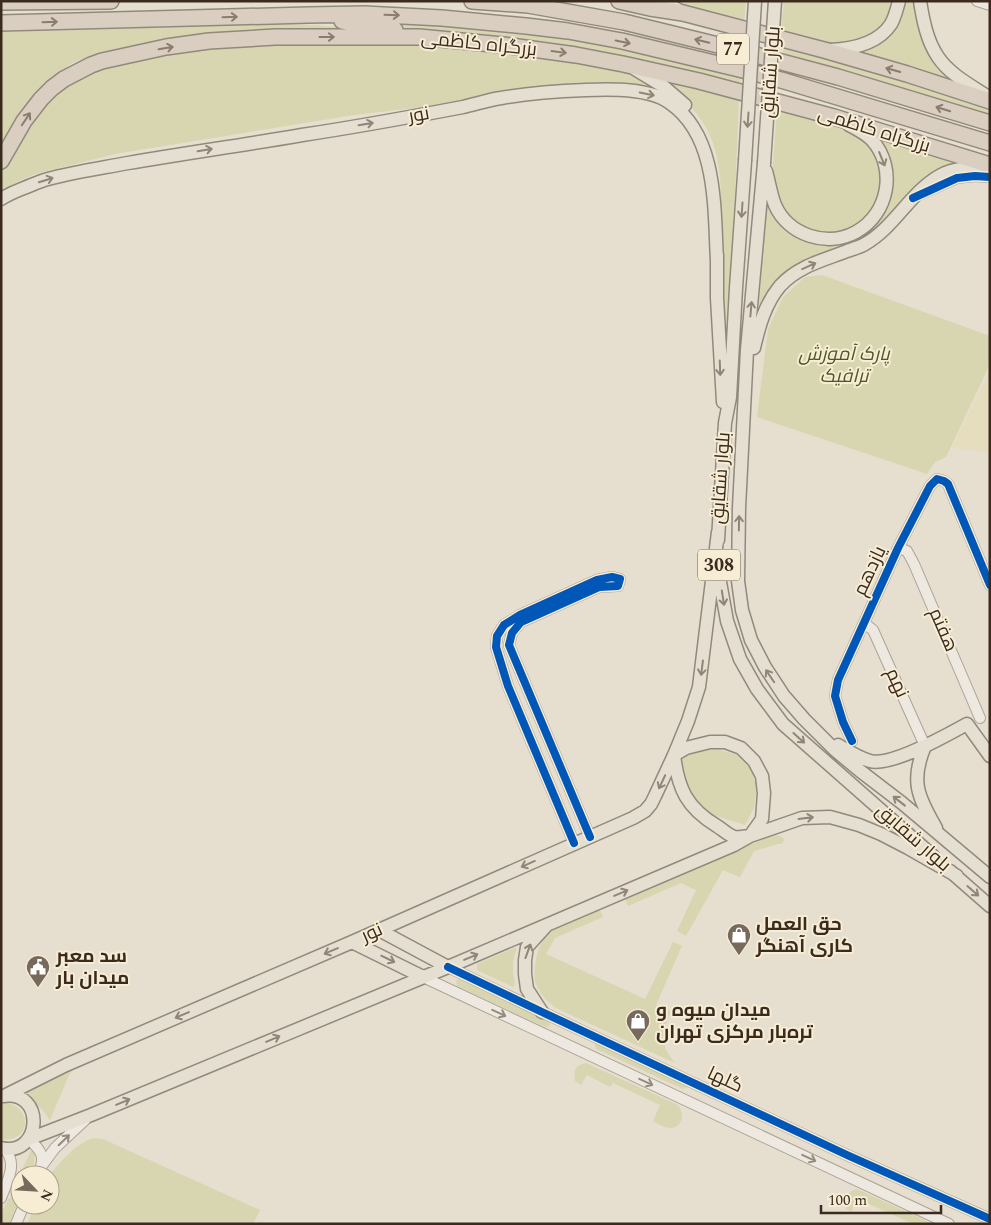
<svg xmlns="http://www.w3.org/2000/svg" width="991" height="1225" font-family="Spectral,Cairo,serif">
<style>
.farmland{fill:#e6ddbe}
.green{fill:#d7d6b0}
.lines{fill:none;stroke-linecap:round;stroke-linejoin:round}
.minor-casing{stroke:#aba397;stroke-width:12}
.major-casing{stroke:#91897e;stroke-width:15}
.highway-casing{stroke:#91897e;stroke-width:18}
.minor{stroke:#eee9e0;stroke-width:10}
.major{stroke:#e5dfd1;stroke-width:12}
.highway{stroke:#d9cebf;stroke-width:15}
.major-bridge-casing{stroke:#91897e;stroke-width:15;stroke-linecap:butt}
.major-bridge{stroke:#e5dfd1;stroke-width:12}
.cycleway-casing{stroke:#f7ecd4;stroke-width:11}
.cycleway{stroke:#0057b8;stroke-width:8}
.oneway{stroke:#8a7c6e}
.oneway2{stroke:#908578}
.oneway3{stroke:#948a7f}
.labels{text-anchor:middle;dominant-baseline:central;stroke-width:4;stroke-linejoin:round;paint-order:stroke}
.shield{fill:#f7ecd4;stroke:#736555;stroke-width:1}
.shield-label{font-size:18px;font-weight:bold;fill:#3b2b1e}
.street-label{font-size:19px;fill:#3b2b1e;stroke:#f7ecd4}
.park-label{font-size:19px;font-style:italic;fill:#4c5824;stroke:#f7ecd4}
.poi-label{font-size:19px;font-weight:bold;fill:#3b2b1e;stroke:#f7ecd4;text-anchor:start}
</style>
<rect width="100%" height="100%" fill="#e6dece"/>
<!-- farmland -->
<path class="farmland" d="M 990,370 L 990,453 L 952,447 Z"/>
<!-- green -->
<path class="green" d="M 669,1 L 746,1 L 744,22 L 685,8 Z
M 784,1 L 894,1 L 887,19 L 878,31 L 853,43 L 830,44 L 781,31 Z
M 904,1 L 914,1 C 919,22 922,45 934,62 C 941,72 952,79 962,86 L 856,53 L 865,50 Z
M 354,20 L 427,24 L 538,33 L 618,47 L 741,77 L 740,86 L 424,31 Z
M 270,24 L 317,25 L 369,30 L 178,38 L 121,48 L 92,55 L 72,63 L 53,78 L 34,97 L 15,118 L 1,146 L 1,32 Z
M 402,43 L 483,48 L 624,69 L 654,83 L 708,150 L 655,91 L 449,104 L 354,115 L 115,154 L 32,175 L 1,190 L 1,168 L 40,107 L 74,79 L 112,65 L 222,44 Z
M 784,43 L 990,105 L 990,115 L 835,68 L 783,54 Z
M 671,78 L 739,97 L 735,193 L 724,356 C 722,320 721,285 721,249 C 721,216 724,175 713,143 C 704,117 684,98 663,82 Z
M 777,108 L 840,125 L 863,138 L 875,151 L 883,180 L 877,203 L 862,222 L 851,228 L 840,232 L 828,233 L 809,230 L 792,220 L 781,206 L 774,181 L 773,163 Z
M 870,133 L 971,165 L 951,166 L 870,236 L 804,263 L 758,322 L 767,189 L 780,222 L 841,242 L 890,195 Z
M 822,275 L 990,336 L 990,364 L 946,457 L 935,462 L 927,474 L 757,417 L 768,329 L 783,297 L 805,277 Z
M 718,749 L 738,755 L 751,769 L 757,787 L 754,808 L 745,825 L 710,814 L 690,792 L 681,758 L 699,751 Z
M 773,835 L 780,836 L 784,839 L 783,842 L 781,844 L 778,844 L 754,851 L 740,877 L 723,870 L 686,936 L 677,931 L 696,890 L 681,883 L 628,906 L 625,898 Z
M 600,910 L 603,917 L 555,938 L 546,954 L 645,999 L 673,942 L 682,946 L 656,1005 L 671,1011 C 662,1033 659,1044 675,1063 L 556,1008 C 547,1002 538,992 535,981 C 533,967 538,940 551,931 C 563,922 585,916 600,910 Z
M 514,948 L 516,948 C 516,957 516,948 514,957 C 512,965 513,975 515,984 L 513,987 L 477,970 L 477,964 Z
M 460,978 L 550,1020 L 550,1025 L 548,1027 L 545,1027 L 457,986 L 456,981 L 458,979 Z
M 597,1043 L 686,1084 L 687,1087 L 683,1089 L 596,1049 L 595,1045 Z
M 79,1063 L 69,1075 L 50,1120 C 42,1109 34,1100 23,1092 Z
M 586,1063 L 676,1104 C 686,1111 683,1127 671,1128 C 665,1128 658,1124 653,1121 L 660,1105 L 613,1083 L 610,1087 L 587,1075 L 581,1085 L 575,1081 C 573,1071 575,1065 586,1063 Z
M 8,1103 C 35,1110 28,1144 1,1139 L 1,1104 Z
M 93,1138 L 103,1139 L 260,1210 L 253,1224 L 27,1224 L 36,1205 L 50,1205 L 50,1175 L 52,1172 C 64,1158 76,1144 93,1138 Z
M 33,1146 C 37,1155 34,1166 30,1175 L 20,1175 L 20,1198 L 18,1202 L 17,1201 L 17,1206 L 10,1224 L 1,1224 L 1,1214 L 8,1199 L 11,1198 L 15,1198 L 10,1197 Z
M 857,1189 L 933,1224 L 913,1224 L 858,1199 L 851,1212 L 846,1209 C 845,1199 846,1191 857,1189 Z"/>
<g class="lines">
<!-- minor casing -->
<g class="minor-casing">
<path id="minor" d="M 977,1 L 990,5
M 921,194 L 957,178 L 975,176 L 990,177
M 898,548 L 907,551 L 914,564 L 980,718
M 864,623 L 873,630 L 925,746
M 852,741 L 843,722 L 835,696 L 838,680 L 898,548 L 930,486 L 937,479 L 944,481 L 948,484 L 990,585
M 574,843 L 508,686 L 496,647 L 497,636 L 504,625 L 520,615 L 597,580 L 612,577 L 620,579 L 618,586 L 599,587 L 521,622 L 512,633 L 509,645 L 590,837
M 448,967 L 542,1012 L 847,1155 L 990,1219
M 423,977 L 949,1224
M 29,1139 C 42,1152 46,1156 38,1175
M 41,1167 L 55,1148 L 86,1119
M 1,1198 C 7,1181 18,1165 5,1149
M 16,1224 L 24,1205"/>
</g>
<!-- major casing -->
<g class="major-casing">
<path id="major" d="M 663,1 L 680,11
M 920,1 C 923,20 927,41 938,57 C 950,75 972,86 990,98
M 830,50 C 852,49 878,44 891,24 C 895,17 897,9 899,1
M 635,69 L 663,86 L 685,105
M 764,163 L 747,350 L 739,508 L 738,581 L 742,610 L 751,640 L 765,667 L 784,696 L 804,719 L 835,750 L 859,770 L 902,803 L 990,877
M 766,171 C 769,182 771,195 775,205 C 788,235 827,248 856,232 C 889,214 897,168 872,140 C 866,134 857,129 849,125
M 1,199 C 9,194 16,191 24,188 C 32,185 40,181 48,179 C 74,172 102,168 128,163 C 186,153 244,145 302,135 C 356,127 410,117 463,107 C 476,104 488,100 501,98 C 529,93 558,91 586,90 C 611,89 650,88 670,103 C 718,136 714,209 717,261
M 717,254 L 717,298 L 723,402
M 754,348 C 759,326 765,304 780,286 C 798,266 824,260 847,251 C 853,249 860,247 865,244 C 895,227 910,192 941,175 C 956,167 974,168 990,168
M 718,540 L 725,423 L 730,397 L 736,288 L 745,161
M 719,567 L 720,582 L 727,621 L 740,659 L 757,689 L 783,724 L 933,856
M 710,742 L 725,742 L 741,748 L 754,761 L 762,776 L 764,793 L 762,819 L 750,836 C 745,836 738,838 734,837 C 728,835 722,829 717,826 C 687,808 678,789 674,755 L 686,748 Z
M 838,745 C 848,751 859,758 870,761 C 891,767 947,735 967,724 L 990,756
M 925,746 C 910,781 918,797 936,828
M 950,871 L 990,906
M 379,930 L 448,967
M 352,942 L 423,977
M 542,1012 L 527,989 L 525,974 L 525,960 L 527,947 L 546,926
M 6,1095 L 66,1065 L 352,942 L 633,818 L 645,811 L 651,804 L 655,796 L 674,755 L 688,721 L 699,687 L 718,532
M 29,1139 L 91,1115 L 448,967 L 734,845 L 750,836 L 802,818 L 830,817 L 859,825 L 881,834 L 908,848 L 957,876
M 1,1148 C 42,1158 46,1089 3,1096"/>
</g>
<!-- highway casing -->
<g class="highway-casing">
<path id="highway" d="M 472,1 L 528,5 L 624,22 L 722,46 L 838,77 L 990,123
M 619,1 L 650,8 L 683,13 L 824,50 L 907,74 L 990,101
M 1,2 L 111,1
M 342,21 L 395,30
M 1,23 L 308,15 L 364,14 L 442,18 L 526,26 L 568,31 L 622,41 L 739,69 L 781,80 L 990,143
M 1,161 L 24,121 L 41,99 L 52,88 L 64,79 L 91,65 L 102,61 L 166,47 L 209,41 L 275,37 L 419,37 L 503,45 L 576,55 L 623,64 L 699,81 L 834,117 L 990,165"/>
</g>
<!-- minor -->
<use href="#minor" class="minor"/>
<!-- major -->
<use href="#major" class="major"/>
<!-- highway -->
<use href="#highway" class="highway"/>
<!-- major-bridge casing -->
<g class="major-bridge-casing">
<path id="major-bridge" d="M 745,161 L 755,1
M 764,163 L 775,1"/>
</g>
<!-- major-bridge -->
<use href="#major-bridge" class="major-bridge"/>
<!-- cycleway casing -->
<g class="cycleway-casing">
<path id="cycleway" d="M 913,198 L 957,178 L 975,176 L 990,177
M 852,741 L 843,722 L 835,696 L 838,680 L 898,548 L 930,486 L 937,479 L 944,481 L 948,484 L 990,585
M 574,843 L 508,686 L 496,647 L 497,636 L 504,625 L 520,615 L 597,580 L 612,577 L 620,579 L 618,586 L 599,587 L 521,622 L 512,633 L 509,645 L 590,837
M 448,967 L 542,1012 L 847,1155 L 990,1219"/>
</g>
<!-- cycleway -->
<use href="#cycleway" class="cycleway"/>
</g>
<!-- one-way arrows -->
<defs><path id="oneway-shaft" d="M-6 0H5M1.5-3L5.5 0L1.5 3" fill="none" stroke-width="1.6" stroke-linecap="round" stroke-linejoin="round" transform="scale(1.25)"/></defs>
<g class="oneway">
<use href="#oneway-shaft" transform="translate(392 15) rotate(2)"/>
<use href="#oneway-shaft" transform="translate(230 17) rotate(-2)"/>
<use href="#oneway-shaft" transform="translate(50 22) rotate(-2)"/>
<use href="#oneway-shaft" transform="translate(327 37)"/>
<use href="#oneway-shaft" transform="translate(702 41) rotate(-166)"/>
<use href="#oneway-shaft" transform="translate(623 42) rotate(12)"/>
<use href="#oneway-shaft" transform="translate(166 48) rotate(-10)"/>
<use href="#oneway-shaft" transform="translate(559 52) rotate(8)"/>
<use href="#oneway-shaft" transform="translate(893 70) rotate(-164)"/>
<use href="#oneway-shaft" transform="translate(943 109) rotate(-163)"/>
<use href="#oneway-shaft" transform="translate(26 119) rotate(-56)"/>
</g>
<g class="oneway2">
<use href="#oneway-shaft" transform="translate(647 94) rotate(12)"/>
<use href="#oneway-shaft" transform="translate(748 120) rotate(94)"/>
<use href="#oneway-shaft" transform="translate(366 124) rotate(-10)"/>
<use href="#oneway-shaft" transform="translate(205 150) rotate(-10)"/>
<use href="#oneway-shaft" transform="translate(882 159) rotate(68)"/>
<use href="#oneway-shaft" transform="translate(46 180) rotate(-17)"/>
<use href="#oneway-shaft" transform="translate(742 210) rotate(94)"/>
<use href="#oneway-shaft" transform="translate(809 266) rotate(-24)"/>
<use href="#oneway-shaft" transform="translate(751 309) rotate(-85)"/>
<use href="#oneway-shaft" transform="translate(720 368) rotate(88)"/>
<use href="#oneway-shaft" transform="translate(739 523) rotate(-89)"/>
<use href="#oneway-shaft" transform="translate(723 598) rotate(81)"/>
<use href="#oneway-shaft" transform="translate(702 668) rotate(97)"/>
<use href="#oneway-shaft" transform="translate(770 676) rotate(-124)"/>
<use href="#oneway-shaft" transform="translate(799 738) rotate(42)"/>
<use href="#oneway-shaft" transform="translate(662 782) rotate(115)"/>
<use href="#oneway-shaft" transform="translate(899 801) rotate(-142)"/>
<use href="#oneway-shaft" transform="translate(806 818) rotate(-7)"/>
<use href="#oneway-shaft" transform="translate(528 864) rotate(156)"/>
<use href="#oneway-shaft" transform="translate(973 891) rotate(41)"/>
<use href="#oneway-shaft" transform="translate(621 893) rotate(-23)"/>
<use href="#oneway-shaft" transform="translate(331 951) rotate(157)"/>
<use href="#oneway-shaft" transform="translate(528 951) rotate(-70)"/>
<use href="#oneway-shaft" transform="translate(471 957) rotate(-23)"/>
<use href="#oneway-shaft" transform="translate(388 959) rotate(26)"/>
<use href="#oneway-shaft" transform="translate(182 1015) rotate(157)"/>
<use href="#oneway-shaft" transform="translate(273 1039) rotate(-23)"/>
<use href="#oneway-shaft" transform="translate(123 1102) rotate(-23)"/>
</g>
<g class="oneway3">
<use href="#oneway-shaft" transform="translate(499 1013) rotate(25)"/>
<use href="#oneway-shaft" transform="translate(646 1082) rotate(25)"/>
<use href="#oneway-shaft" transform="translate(64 1140) rotate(-44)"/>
<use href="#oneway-shaft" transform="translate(809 1158) rotate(25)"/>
</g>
<!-- icons -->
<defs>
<g id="shop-pin" transform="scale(1.25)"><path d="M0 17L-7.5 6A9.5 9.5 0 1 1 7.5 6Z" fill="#776a5c" stroke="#f7ecd4"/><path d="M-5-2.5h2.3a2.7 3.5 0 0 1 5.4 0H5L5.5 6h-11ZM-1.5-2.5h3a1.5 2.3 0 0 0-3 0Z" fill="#fff"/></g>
<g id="civic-pin" transform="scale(1.25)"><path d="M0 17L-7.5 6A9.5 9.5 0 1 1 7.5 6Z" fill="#776a5c" stroke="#f7ecd4"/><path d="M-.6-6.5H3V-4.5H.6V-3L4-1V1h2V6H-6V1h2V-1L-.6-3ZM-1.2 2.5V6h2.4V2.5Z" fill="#fff"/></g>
</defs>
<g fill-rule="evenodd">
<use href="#shop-pin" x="739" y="935"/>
<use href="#civic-pin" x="38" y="967"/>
<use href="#shop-pin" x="638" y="1021"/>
</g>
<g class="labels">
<!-- shield labels -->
<g class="shield">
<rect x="717" y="33.5" width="32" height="31" rx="4"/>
<rect x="698" y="549.5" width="42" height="31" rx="4"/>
</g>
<g class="shield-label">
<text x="733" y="49">77</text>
<text x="719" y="565">308</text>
</g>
<!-- street labels -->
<g class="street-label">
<text transform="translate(479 44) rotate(6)">بزرگراه کاظمی</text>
<text transform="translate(771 72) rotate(-86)">بلوار شقایق</text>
<text transform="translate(419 115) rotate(-10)">نور</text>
<text transform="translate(874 130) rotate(17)">بزرگراه کاظمی</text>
<text transform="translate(721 478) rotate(-86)">بلوار شقایق</text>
<text transform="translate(870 571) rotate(-65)">یازدهم</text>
<text transform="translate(943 630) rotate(67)">هفتم</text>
<text transform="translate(897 683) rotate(66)">نهم</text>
<text transform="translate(913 838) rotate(41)">بلوار شقایق</text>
<text transform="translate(372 933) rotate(-24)">نور</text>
<text transform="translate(725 1080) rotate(25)">گلها</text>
</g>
<!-- park labels -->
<g class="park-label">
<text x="844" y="354">پارک آموزش<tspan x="844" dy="22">ترافیک</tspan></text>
</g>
<!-- poi labels -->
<g class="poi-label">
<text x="756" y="924">حق العمل<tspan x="756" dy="22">کاری آهنگر</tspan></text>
<text x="56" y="956">سد معبر<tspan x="56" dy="22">میدان بار</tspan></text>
<text x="656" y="1010">میدان میوه و<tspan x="656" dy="22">تره‌بار مرکزی تهران</tspan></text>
</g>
</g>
<!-- border -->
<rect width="991" height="1225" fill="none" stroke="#3b2b1e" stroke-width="5"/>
<!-- north arrow -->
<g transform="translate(35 1190) rotate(115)"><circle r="24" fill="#f7ecd4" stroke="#ac9f8b"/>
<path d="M0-4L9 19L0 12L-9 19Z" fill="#776a5c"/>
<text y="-8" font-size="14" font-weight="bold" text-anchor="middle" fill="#3b2b1e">N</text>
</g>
<!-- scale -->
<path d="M821 1205v8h120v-8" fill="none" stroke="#3b2b1e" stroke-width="2.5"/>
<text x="828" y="1205" font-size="15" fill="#3b2b1e" stroke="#f7ecd4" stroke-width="4" paint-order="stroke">100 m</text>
</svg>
